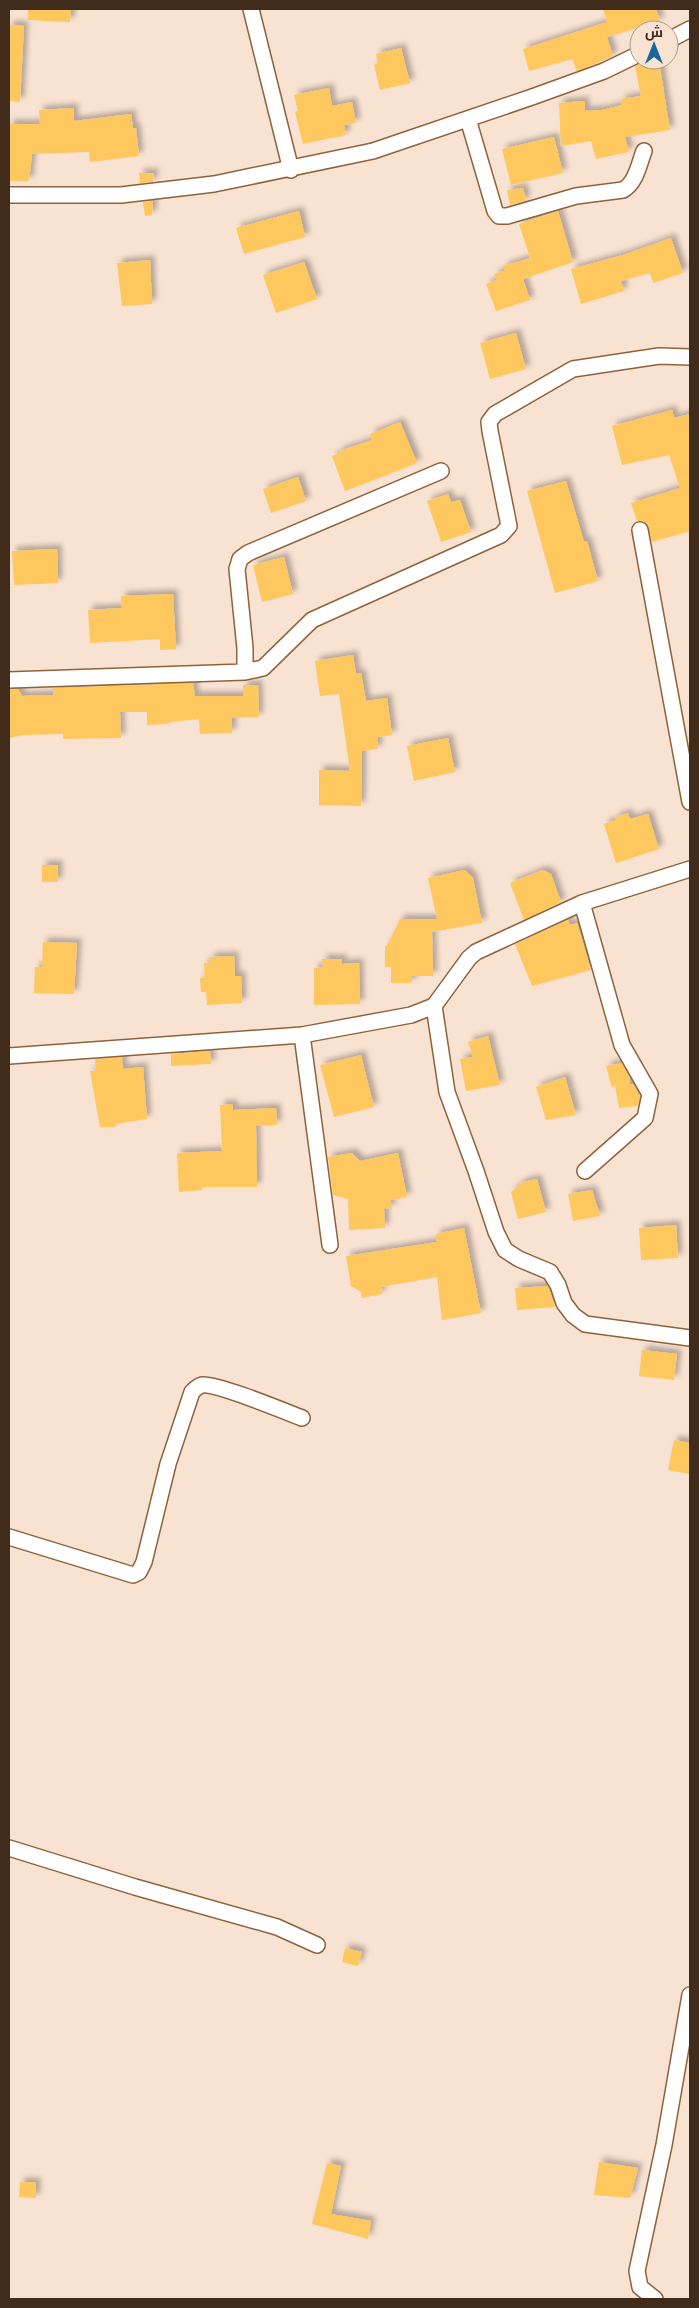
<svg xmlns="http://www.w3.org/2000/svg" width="699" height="2308" font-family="Bitter,Cairo,serif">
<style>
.building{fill:#fec85e;filter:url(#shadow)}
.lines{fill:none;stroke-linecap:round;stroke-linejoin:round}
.street-casing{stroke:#916238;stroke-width:18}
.street{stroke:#fff;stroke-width:15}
</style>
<defs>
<filter id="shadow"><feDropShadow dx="4.5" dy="-4.5" stdDeviation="2.5" flood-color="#0004"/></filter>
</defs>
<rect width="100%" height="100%" fill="#f8e2d1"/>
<!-- building -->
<path class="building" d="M 28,9 L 71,9 L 70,22 L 28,20 Z
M 603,9 L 656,9 L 660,21 L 607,37 L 613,56 L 585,68 L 577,71 L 572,59 L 529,71 L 523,49 L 607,22 Z
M 9,25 L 24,26 L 20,102 L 9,101 Z
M 401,48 L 410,83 L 380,90 L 374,65 L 378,63 L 376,54 Z
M 659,61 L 670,130 L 625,137 L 629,152 L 596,159 L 591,141 L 561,146 L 559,103 L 585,101 L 585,111 L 602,110 L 622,105 L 621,99 L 641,96 L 635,66 Z
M 329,88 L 332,106 L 352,102 L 356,123 L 344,125 L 346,135 L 303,144 L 295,112 L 298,111 L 294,95 Z
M 74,108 L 74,121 L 131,114 L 133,128 L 136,128 L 139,156 L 90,162 L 89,152 L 32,154 L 29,181 L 9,181 L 9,124 L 40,124 L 39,110 Z
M 554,137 L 563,173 L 511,185 L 502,149 Z
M 139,173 L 154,173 L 153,182 L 140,183 Z
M 523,188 L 526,201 L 510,205 L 507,190 Z
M 153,201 L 152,215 L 145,216 L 143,202 Z
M 299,211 L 305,237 L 244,254 L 236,228 Z
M 558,211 L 573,262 L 523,279 L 530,300 L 496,311 L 486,284 L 497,280 L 494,274 L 504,271 L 504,266 L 530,258 L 519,224 Z
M 671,238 L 683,273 L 653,283 L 650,273 L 621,281 L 624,291 L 581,304 L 571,269 L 623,255 Z
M 150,260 L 152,304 L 122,306 L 117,263 Z
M 304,262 L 317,299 L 276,313 L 263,275 Z
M 516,333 L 526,369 L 490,379 L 480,343 Z
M 672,410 L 674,418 L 690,414 L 690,531 L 652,542 L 647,524 L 643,521 L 637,521 L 631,503 L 680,488 L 669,455 L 622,465 L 612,426 Z
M 400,422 L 417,463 L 345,491 L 332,456 L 339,454 L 339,451 L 372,440 L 370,434 Z
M 298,477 L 306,501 L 271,513 L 263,489 Z
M 566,481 L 584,542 L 587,541 L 598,581 L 555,593 L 527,491 Z
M 448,494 L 451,502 L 460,500 L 471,532 L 441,542 L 427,501 Z
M 57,549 L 58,583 L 14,585 L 12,551 Z
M 284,557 L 293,594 L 262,602 L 253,565 Z
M 173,594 L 176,649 L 160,650 L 160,639 L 90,643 L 88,610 L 122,608 L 121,596 Z
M 353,655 L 356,674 L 361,673 L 366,701 L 387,698 L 392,735 L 377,737 L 378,749 L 362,751 L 361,806 L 319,805 L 319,770 L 350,771 L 339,694 L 320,696 L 315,661 Z
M 193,683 L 195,696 L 243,696 L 243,685 L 258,685 L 259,717 L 232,718 L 232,733 L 200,734 L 199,719 L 169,722 L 168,724 L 147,725 L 147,712 L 120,712 L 121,738 L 63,739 L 63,734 L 23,735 L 9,738 L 9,689 L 18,689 L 22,696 L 53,695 L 53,688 Z
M 448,738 L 455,772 L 414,781 L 407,746 Z
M 628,813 L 630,819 L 648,814 L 659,849 L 616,863 L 604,824 L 616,820 L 615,817 Z
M 42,865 L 58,865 L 58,882 L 42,882 Z
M 465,870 L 473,878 L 482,923 L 432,932 L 433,976 L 412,976 L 412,983 L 391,983 L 391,967 L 385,967 L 385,947 L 389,942 L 400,919 L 437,919 L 428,878 Z
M 543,870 L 551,874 L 561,902 L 524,920 L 510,883 Z
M 568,920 L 570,925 L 577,923 L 591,970 L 532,986 L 515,944 Z
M 43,942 L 77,943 L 74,994 L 34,993 L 35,967 L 42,967 Z
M 234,956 L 235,976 L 241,976 L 242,1003 L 207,1005 L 206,992 L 201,992 L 200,978 L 205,978 L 204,963 L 210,963 L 210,957 Z
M 322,959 L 342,959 L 342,964 L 359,963 L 360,1004 L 314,1005 L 314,968 L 323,967 Z
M 488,1036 L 500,1085 L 466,1091 L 460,1059 L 473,1057 L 468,1042 Z
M 210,1051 L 211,1064 L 171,1066 L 171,1054 Z
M 361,1055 L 374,1107 L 334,1117 L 320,1065 Z
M 122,1057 L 123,1069 L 143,1067 L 147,1119 L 115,1124 L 115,1127 L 100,1127 L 90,1071 L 96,1071 L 95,1059 Z
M 622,1063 L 630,1077 L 630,1084 L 633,1084 L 640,1096 L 638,1106 L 619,1108 L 615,1085 L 612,1088 L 606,1066 Z
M 565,1077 L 576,1115 L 546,1120 L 536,1087 Z
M 233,1104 L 233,1110 L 276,1108 L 277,1125 L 256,1126 L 257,1187 L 202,1187 L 202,1190 L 179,1192 L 177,1153 L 222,1151 L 220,1105 Z
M 352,1153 L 360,1161 L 398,1153 L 407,1197 L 390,1200 L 392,1209 L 384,1208 L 385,1228 L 349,1230 L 348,1199 L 333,1195 L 328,1157 Z
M 537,1179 L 546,1212 L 518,1219 L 511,1192 L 523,1182 Z
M 592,1190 L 600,1216 L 573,1221 L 568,1194 Z
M 676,1225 L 678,1258 L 641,1260 L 639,1228 Z
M 464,1228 L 481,1313 L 442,1320 L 437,1277 L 381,1287 L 382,1294 L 362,1298 L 361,1292 L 351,1286 L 346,1256 L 437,1242 L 436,1234 Z
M 548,1286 L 555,1307 L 517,1310 L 515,1288 Z
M 642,1350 L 677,1354 L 674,1380 L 639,1376 Z
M 674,1440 L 690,1443 L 690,1474 L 668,1470 Z
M 345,1948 L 362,1952 L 358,1966 L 342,1962 Z
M 599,2162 L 638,2168 L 630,2198 L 594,2195 Z
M 327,2163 L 341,2166 L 331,2214 L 371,2221 L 368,2239 L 312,2224 Z
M 20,2182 L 36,2182 L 36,2198 L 19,2197 Z"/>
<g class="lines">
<!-- street casing -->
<g class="street-casing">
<path id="street" d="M 251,9 L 291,170
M 669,40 L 690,29
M 468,119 L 495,211 L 499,216 L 507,216 L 576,196 L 623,190 C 636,183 639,164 644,151
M 9,195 L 121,195 L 214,184 L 373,151 L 532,97 L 604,71 L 639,54
M 640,530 L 690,802
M 245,672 L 263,668 L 312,620 L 501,535 L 509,526 L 490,431 L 489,422 L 495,414 L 573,369 L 659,356 L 690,357
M 9,680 L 245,672 L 245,648 L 237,569 L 240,559 L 248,553 L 441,471
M 582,903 L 622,1045 L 650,1094 L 645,1118 L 585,1171
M 434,1006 L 447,1092 L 476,1171 L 496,1232 L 505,1250 L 519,1259 L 550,1272 L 558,1285 L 564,1303 L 573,1315 L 585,1324 L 690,1338
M 302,1035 L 330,1245
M 9,1056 L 302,1035 L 411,1015 L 434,1006 L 469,958 L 476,952 L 582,903 L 690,869
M 9,1537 L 133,1575 L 139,1572 L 144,1562 L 168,1464 L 192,1392 C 195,1389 198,1386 202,1385 C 216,1383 284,1411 302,1418
M 9,1848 L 135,1887 L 277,1927 L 317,1945
M 655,2299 L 640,2287 L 637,2271 L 664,2145 L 690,1995"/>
</g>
<!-- street -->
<use href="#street" class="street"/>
</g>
<!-- border -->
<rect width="699" height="2308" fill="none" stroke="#412c1b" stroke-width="20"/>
<!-- north arrow -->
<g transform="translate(654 45)"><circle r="24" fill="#f8e2d1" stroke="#af9988"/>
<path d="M0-4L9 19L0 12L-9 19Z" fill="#156899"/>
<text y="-8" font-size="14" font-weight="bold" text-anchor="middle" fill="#412c1b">ش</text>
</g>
</svg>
